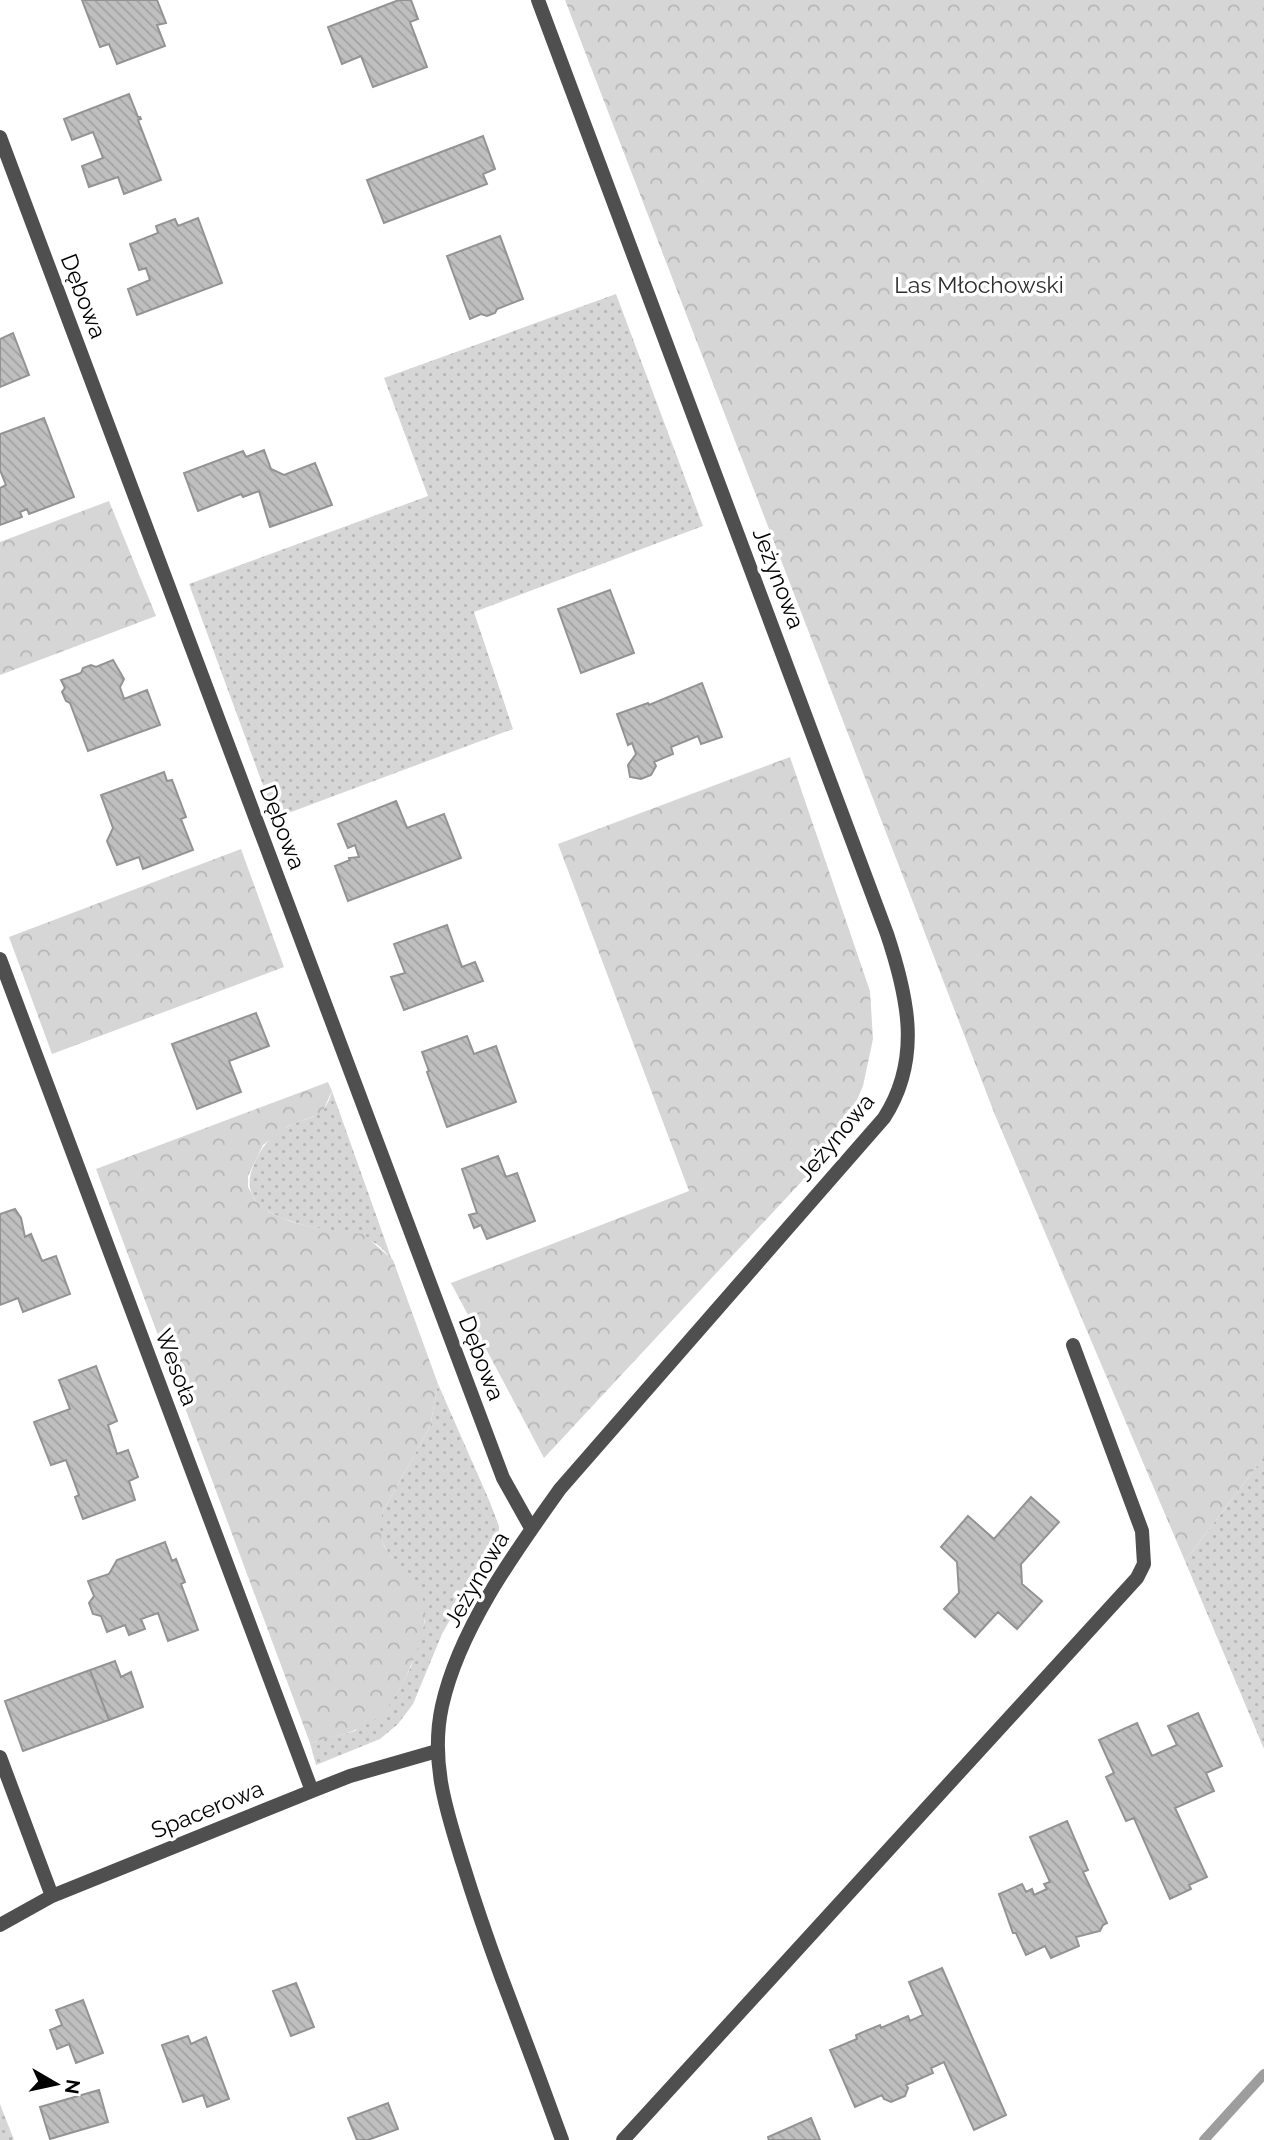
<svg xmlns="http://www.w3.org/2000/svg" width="1264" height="2140" font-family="Raleway,sans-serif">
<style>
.grass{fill:url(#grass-dots)}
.forest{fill:url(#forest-crowns)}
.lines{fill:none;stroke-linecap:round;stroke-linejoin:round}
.stream{stroke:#9d9d9d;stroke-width:10}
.building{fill:url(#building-back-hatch);stroke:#939393;stroke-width:2}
.service{stroke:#4f4f4f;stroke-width:14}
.minor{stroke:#4f4f4f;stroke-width:14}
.labels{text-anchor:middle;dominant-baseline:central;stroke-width:7;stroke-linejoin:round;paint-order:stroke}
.park-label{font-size:23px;fill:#2d2d2d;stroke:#fff}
.street-label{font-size:23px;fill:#000;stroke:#fff}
</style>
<defs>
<pattern id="grass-dots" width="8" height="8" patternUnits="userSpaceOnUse" patternTransform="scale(1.75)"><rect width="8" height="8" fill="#d6d6d6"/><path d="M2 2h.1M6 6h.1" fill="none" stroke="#b6b6b6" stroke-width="1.8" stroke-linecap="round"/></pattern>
<pattern id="forest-crowns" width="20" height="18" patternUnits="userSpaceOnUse" patternTransform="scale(1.75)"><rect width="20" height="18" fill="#d6d6d6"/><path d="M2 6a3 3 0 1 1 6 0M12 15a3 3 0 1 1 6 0" fill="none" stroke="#b6b6b6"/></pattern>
<pattern id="building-back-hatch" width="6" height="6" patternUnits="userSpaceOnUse" patternTransform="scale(1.75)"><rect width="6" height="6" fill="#bfbfbf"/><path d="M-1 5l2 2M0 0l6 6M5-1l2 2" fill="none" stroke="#a2a2a2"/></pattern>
</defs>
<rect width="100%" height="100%" fill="#fff"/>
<!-- grass -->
<path class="grass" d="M 616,294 L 703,526 L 474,612 L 513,729 L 275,818 L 189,584 L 428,496 L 384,378 Z
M 332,1091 L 392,1260 C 387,1254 380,1245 373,1242 C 338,1226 226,1227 254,1164 C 261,1148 269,1137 285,1128 C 307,1115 324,1122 332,1091 Z
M 438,1384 L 489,1500 L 499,1526 L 499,1533 L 442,1634 L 413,1704 L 398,1724 L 380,1739 L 316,1765 L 310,1743 L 355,1731 L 397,1693 L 411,1667 L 425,1621 L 414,1584 L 399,1568 L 387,1551 L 379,1535 L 379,1522 L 384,1509 L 430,1427 Z
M 1264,1457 L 1264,1749 L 1185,1561 Z
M 0,2104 L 14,2140 L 0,2140 Z"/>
<!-- forest -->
<path class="forest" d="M 565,0 L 1264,0 L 1264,1457 L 1185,1561 L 995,1115 Z
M 109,501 L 156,616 L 0,675 L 0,542 Z
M 790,757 L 870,991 L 873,1039 L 863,1086 L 848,1121 L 830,1151 L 544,1458 L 451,1283 L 689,1191 L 558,844 Z
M 241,849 L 284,967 L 52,1054 L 9,937 Z
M 328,1082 L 332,1091 L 322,1113 L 288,1126 L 263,1145 L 248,1176 L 248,1187 L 255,1200 L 269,1212 L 292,1222 L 322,1229 L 363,1234 L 393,1260 L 438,1384 L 430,1427 L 384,1509 C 367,1557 413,1565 424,1602 C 432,1629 398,1704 376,1719 C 356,1733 332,1737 310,1743 L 96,1169 Z"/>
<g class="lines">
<!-- stream -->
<path class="stream" d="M 1204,2140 L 1264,2074"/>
</g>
<!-- building -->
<path class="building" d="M 82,0 L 157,0 L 166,23 L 157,25 L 165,46 L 117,64 L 109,44 L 100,47 Z
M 399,0 L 411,0 L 418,19 L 410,22 L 427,67 L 373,87 L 361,56 L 342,64 L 328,27 Z
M 129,94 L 138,117 L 140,117 L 141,119 L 138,120 L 161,180 L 124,194 L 118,177 L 89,187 L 82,166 L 103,158 L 93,132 L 72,140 L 64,119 Z
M 483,136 L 495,169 L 483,174 L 487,184 L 384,223 L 367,180 Z
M 198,218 L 222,283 L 137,315 L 128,289 L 150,280 L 146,268 L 139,270 L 130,244 L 158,233 L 156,226 L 175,219 L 178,226 Z
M 500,236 L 523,299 L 497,309 L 495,313 L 487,316 L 481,314 L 470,319 L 447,256 Z
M 13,333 L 29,375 L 0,387 L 0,339 Z
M 44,418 L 74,497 L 29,514 L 27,509 L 20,512 L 22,517 L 0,525 L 0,488 L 6,485 L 0,470 L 0,434 Z
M 264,450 L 271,469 L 284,475 L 315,463 L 332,505 L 270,527 L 259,491 L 243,497 L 241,494 L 198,511 L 184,473 L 243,451 L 246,457 Z
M 610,590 L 634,653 L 581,673 L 558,609 Z
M 113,660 L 124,679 L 120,687 L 124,699 L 147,690 L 160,725 L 88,751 L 70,703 L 66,701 L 62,692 L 65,688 L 61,680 L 81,673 L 83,668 L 91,665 L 96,667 Z
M 702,683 L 722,737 L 701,744 L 698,736 L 671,747 L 673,754 L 654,762 L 656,766 L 651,775 L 641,779 L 630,777 L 628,765 L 636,754 L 632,743 L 628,745 L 617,714 L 648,703 L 649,705 Z
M 164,772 L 167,781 L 172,780 L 186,817 L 181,819 L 193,850 L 143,869 L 139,857 L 117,865 L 107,841 L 113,828 L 101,795 Z
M 396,801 L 407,828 L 444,814 L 461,858 L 348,901 L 335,866 L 350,860 L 349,858 L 359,857 L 355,845 L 348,848 L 338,824 Z
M 447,925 L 462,967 L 475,962 L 483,981 L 404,1010 L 391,977 L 405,973 L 394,944 Z
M 256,1013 L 269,1046 L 229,1061 L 241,1092 L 197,1109 L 172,1044 Z
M 467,1036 L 474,1054 L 496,1046 L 516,1102 L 447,1127 L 427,1072 L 429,1071 L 422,1052 Z
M 498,1156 L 506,1177 L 517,1173 L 535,1221 L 487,1239 L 481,1225 L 474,1228 L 469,1215 L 477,1213 L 462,1169 Z
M 15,1209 L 21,1218 L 25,1237 L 31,1234 L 42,1261 L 56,1256 L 70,1294 L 23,1312 L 18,1298 L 0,1305 L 0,1214 Z
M 96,1366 L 117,1421 L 108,1425 L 117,1454 L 128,1450 L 138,1477 L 129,1481 L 135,1500 L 83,1519 L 75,1497 L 79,1495 L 66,1460 L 51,1465 L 34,1422 L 70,1409 L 59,1380 Z
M 1031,1497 L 1059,1522 L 1021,1564 L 1022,1584 L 1042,1601 L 1017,1629 L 998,1612 L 975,1637 L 944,1609 L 959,1593 L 957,1562 L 941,1547 L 968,1516 L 994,1539 Z
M 165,1542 L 172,1561 L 176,1559 L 185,1582 L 181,1584 L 198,1630 L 168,1641 L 158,1613 L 141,1619 L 145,1629 L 129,1635 L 125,1625 L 107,1632 L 101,1616 L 93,1614 L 89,1603 L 94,1596 L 88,1581 L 109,1574 L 117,1560 Z
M 115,1661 L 121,1677 L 131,1672 L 143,1707 L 109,1720 L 90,1670 Z
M 90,1670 L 109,1720 L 23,1751 L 5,1701 Z
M 1198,1713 L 1222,1766 L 1206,1773 L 1214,1791 L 1175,1808 L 1207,1877 L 1189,1885 L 1191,1889 L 1170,1899 L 1134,1818 L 1126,1821 L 1106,1777 L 1114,1773 L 1099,1740 L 1137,1723 L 1152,1756 L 1177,1745 L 1168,1726 Z
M 1067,1821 L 1088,1870 L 1083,1872 L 1107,1923 L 1103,1925 L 1100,1931 L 1076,1937 L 1079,1946 L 1051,1958 L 1045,1946 L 1026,1955 L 1016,1933 L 1013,1933 L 999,1894 L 1022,1884 L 1026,1892 L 1032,1889 L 1034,1895 L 1047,1889 L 1044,1884 L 1050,1882 L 1030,1837 Z
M 942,1968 L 1006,2115 L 974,2130 L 944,2062 L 931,2068 L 933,2073 L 906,2085 L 908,2088 L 905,2096 L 891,2102 L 884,2099 L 882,2095 L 855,2107 L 830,2050 L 857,2039 L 856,2035 L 880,2025 L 881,2028 L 908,2016 L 910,2021 L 923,2015 L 909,1982 Z
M 296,1983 L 314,2027 L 291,2036 L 273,1991 Z
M 83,2000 L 103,2053 L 76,2063 L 69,2044 L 57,2049 L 50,2030 L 62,2025 L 56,2010 Z
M 188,2036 L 191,2044 L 206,2037 L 229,2099 L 207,2107 L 203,2095 L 183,2102 L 162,2045 Z
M 99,2090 L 108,2122 L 50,2139 L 40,2107 Z
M 388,2103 L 398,2129 L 368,2140 L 357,2140 L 348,2118 Z
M 811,2118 L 820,2140 L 769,2140 L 768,2137 Z"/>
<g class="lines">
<!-- service -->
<path class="service" d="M 623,2140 L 1137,1578 L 1144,1564 L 1142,1531 L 1073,1345"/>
<!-- minor -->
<path class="minor" d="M 538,0 L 887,934 C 908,997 922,1059 884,1118 L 560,1489 C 515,1552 459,1629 442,1706 C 430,1761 446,1810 462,1861 C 474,1900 487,1938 501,1976 C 522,2031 542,2085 562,2140
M 0,137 L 503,1478 L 531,1528
M 0,959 L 312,1791
M 0,1757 L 52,1896
M 0,1925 L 52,1896 L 312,1791 L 350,1776 L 437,1751"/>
</g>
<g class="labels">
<!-- park labels -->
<g class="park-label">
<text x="979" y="284">Las Młochowski</text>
</g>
<!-- street labels -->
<g class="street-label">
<text transform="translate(84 296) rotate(69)">Dębowa</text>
<text transform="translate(779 578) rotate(69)">Jeżynowa</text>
<text transform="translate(283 827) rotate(69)">Dębowa</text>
<text transform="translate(835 1137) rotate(-50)">Jeżynowa</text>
<text transform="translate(482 1358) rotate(69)">Dębowa</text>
<text transform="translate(177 1367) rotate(69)">Wesoła</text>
<text transform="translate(476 1579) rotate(-60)">Jeżynowa</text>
<text transform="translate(207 1809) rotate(-22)">Spacerowa</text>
</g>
</g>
<!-- north arrow -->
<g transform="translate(56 2084) rotate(99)" stroke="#ffffff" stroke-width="5" paint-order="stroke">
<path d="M0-5L12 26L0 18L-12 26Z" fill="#000000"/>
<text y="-10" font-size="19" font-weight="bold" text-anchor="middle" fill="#000000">N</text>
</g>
</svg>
